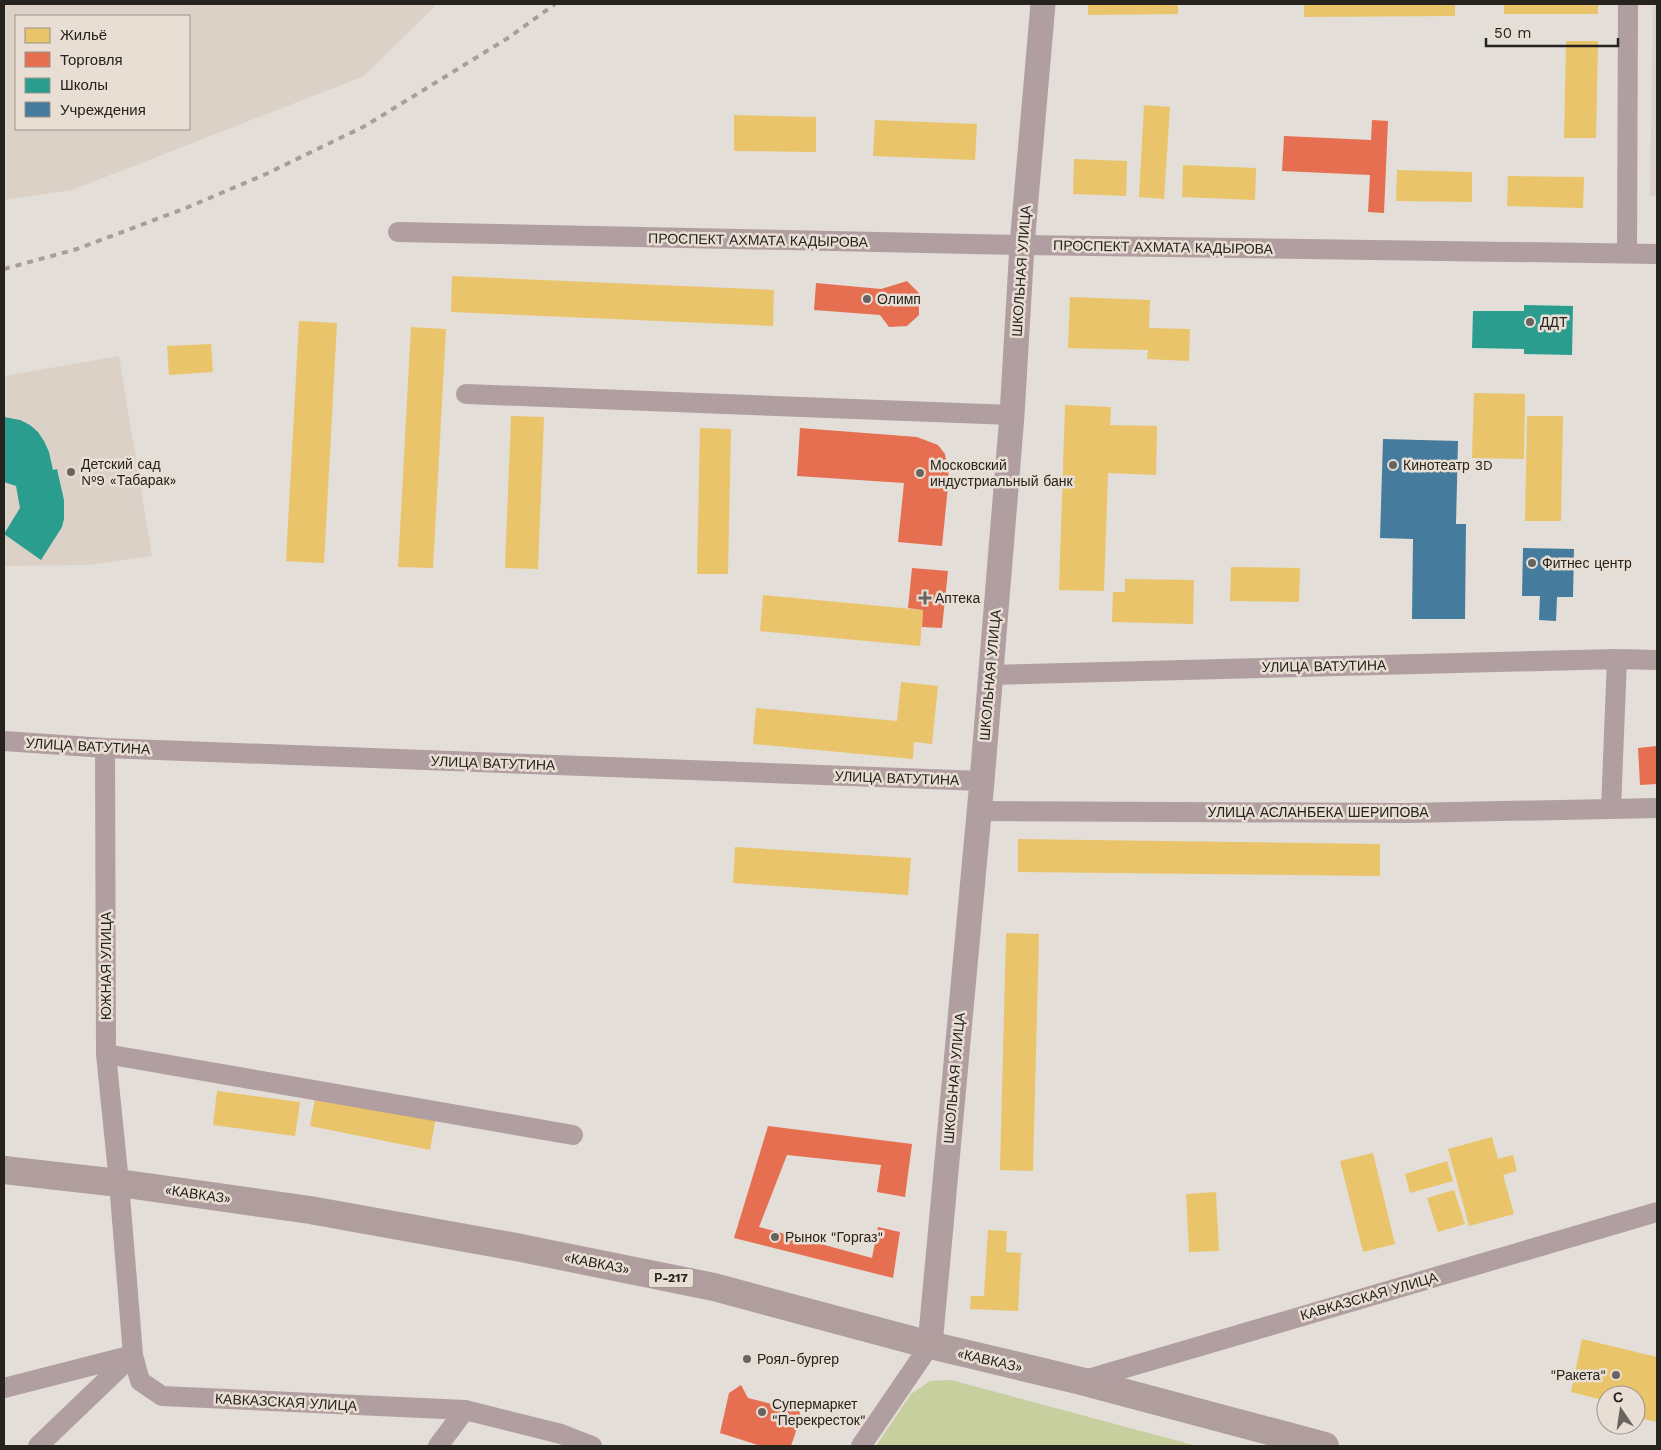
<svg xmlns="http://www.w3.org/2000/svg" width="1661" height="1450" font-family="'Work Sans',sans-serif">
<style>
.built{fill:#dcd1c6;fill-rule:evenodd}
.green{fill:#c7cf9f}
.homes{fill:#e9c46a}
.shops{fill:#e76f51}
.schools{fill:#2a9d8f}
.public{fill:#457b9d}
.lines{fill:none;stroke-linecap:round;stroke-linejoin:round}
.minor{stroke:#b19ea0;stroke-width:20}
.tertiary{stroke:#b19ea0;stroke-width:25}
.primary{stroke:#b09e9f;stroke-width:28}
.rail{stroke:#a89d9c;stroke-width:4;stroke-dasharray:6 6;stroke-linecap:butt}
.poi-dot{fill:#68645f;stroke:#e8ded3;stroke-width:2}
.labels{text-anchor:middle;dominant-baseline:central;stroke-width:5;stroke-linejoin:round;paint-order:stroke}
.shield{fill:#e8ded3;stroke:#605a54;stroke-width:1}
.shield-label{font-size:12px;font-weight:bold;fill:#26221e}
.street-label{font-size:14px;fill:#26221e;stroke:#e8ded3}
.poi-label{font-size:14px;fill:#26221e;stroke:#e8ded3;text-anchor:start}
</style>
<rect width="100%" height="100%" fill="#e3ded8"/>
<!-- built -->
<path class="built" d="M 4,4 L 437,4 L 364,76 L 72,190 L 4,200 ZM 16,16 L 189,16 L 189,129 L 16,129 Z
M 1653,4 L 1657,4 L 1657,196 L 1650,196 Z
M 119,356 L 152,556 L 89,565 L 4,566 L 4,376 Z"/>
<!-- green -->
<path class="green" d="M 951,1380 L 1197,1446 L 876,1446 L 911,1394 L 930,1381 Z"/>
<!-- homes -->
<path class="homes" d="M 1088,4 L 1178,4 L 1178,14 L 1088,15 Z
M 1304,4 L 1455,4 L 1455,16 L 1304,17 Z
M 1504,4 L 1598,4 L 1598,14 L 1504,14 Z
M 1566,41 L 1598,41 L 1596,138 L 1564,138 Z
M 1144,105 L 1170,107 L 1164,199 L 1139,197 Z
M 734,115 L 816,117 L 816,152 L 734,151 Z
M 875,120 L 977,124 L 975,160 L 873,156 Z
M 1074,159 L 1127,161 L 1126,196 L 1073,194 Z
M 1183,165 L 1256,168 L 1255,200 L 1182,197 Z
M 1397,170 L 1472,172 L 1472,202 L 1396,201 Z
M 1508,176 L 1584,177 L 1583,208 L 1507,206 Z
M 452,276 L 774,290 L 773,326 L 451,312 Z
M 1070,297 L 1150,300 L 1149,328 L 1190,329 L 1189,361 L 1147,359 L 1148,350 L 1068,348 Z
M 299,321 L 337,323 L 324,563 L 286,561 Z
M 411,327 L 446,329 L 433,568 L 398,567 Z
M 211,344 L 213,372 L 169,375 L 167,346 Z
M 1474,393 L 1525,394 L 1524,459 L 1472,458 Z
M 1065,405 L 1111,407 L 1110,425 L 1157,426 L 1156,475 L 1108,473 L 1104,591 L 1059,590 Z
M 511,416 L 544,417 L 538,569 L 505,568 Z
M 1527,416 L 1563,416 L 1561,521 L 1525,521 Z
M 700,428 L 731,429 L 728,574 L 697,574 Z
M 1231,567 L 1300,568 L 1299,602 L 1230,601 Z
M 1125,579 L 1194,580 L 1193,624 L 1112,622 L 1113,592 L 1125,592 Z
M 763,595 L 923,610 L 920,646 L 760,631 Z
M 901,682 L 938,686 L 932,744 L 914,742 L 913,759 L 753,744 L 756,708 L 897,721 Z
M 1018,839 L 1380,844 L 1380,876 L 1018,872 Z
M 735,847 L 911,858 L 908,895 L 733,883 Z
M 1006,933 L 1039,934 L 1033,1171 L 1000,1170 Z
M 217,1091 L 300,1102 L 295,1136 L 213,1125 Z
M 316,1093 L 436,1117 L 430,1150 L 310,1126 Z
M 1492,1137 L 1498,1159 L 1513,1155 L 1517,1171 L 1503,1175 L 1514,1214 L 1469,1226 L 1448,1149 Z
M 1373,1153 L 1395,1244 L 1363,1252 L 1340,1161 Z
M 1447,1161 L 1453,1181 L 1410,1193 L 1405,1174 Z
M 1454,1190 L 1465,1224 L 1438,1232 L 1427,1198 Z
M 1216,1192 L 1219,1251 L 1189,1252 L 1186,1194 Z
M 988,1230 L 1007,1231 L 1006,1252 L 1021,1253 L 1018,1311 L 970,1309 L 971,1296 L 984,1296 Z
M 1582,1339 L 1657,1357 L 1657,1422 L 1636,1417 L 1636,1395 L 1606,1395 L 1606,1401 L 1571,1392 Z"/>
<!-- shops -->
<path class="shops" d="M 1372,120 L 1388,121 L 1384,213 L 1368,212 L 1370,175 L 1282,171 L 1284,136 L 1371,140 Z
M 907,281 L 919,293 L 919,315 L 907,326 L 889,327 L 880,315 L 814,310 L 816,283 L 881,289 Z
M 800,428 L 917,437 L 938,445 L 945,454 L 949,477 L 942,546 L 898,542 L 904,483 L 797,476 Z
M 912,568 L 948,571 L 942,628 L 922,627 L 923,610 L 908,608 Z
M 1657,746 L 1657,784 L 1640,785 L 1638,748 Z
M 768,1126 L 912,1144 L 905,1197 L 877,1192 L 881,1165 L 787,1155 L 759,1227 L 872,1258 L 878,1227 L 900,1232 L 893,1278 L 734,1238 Z
M 741,1385 L 748,1398 L 783,1407 L 796,1403 L 801,1416 L 791,1446 L 761,1446 L 720,1433 L 729,1393 Z"/>
<!-- schools -->
<path class="schools" d="M 1524,305 L 1573,306 L 1572,355 L 1524,354 L 1524,349 L 1472,348 L 1473,311 L 1524,311 Z
M 4,417 L 20,420 L 30,425 L 38,432 L 44,441 L 49,452 L 53,470 L 57,469 L 64,500 L 64,519 L 62,527 L 41,560 L 4,534 L 20,508 L 16,486 L 4,482 Z"/>
<!-- public -->
<path class="public" d="M 1383,439 L 1458,441 L 1456,524 L 1466,524 L 1465,619 L 1412,619 L 1413,539 L 1380,538 Z
M 1523,548 L 1574,549 L 1573,597 L 1557,597 L 1556,621 L 1539,620 L 1540,596 L 1522,596 Z"/>
<g class="lines">
<!-- minor -->
<path class="minor" d="M 398,232 L 1022,245 L 1657,254
M 1627,253 L 1628,4
M 466,394 L 1012,415
M 990,675 L 1617,659 L 1657,660
M 4,741 L 105,748 L 982,781
M 1611,809 L 1617,659
M 978,811 L 1405,813 L 1657,808
M 106,1054 L 573,1135
M 1081,1381 L 1657,1212
M 4,1388 L 133,1355 L 140,1381 L 162,1396 L 465,1410 L 561,1434 L 592,1446
M 38,1446 L 133,1355 L 119,1183 L 106,1054 L 105,748
M 438,1446 L 465,1410
M 861,1446 L 930,1345"/>
<!-- tertiary -->
<path class="tertiary" d="M 930,1345 L 982,781 L 1012,415 L 1022,245 L 1043,4"/>
<!-- primary -->
<path class="primary" d="M 4,1170 L 119,1183 L 310,1210 L 516,1247 L 714,1287 L 930,1345 L 1081,1381 L 1325,1446"/>
<!-- rail -->
<path class="rail" d="M 4,269 L 77,249 L 186,208 L 266,174 L 365,126 L 508,38 L 555,4"/>
</g>
<!-- markers -->
<g class="poi-dot">
<circle cx="867" cy="299" r="5"/>
<circle cx="1530" cy="322" r="5"/>
<circle cx="1393" cy="465" r="5"/>
<circle cx="71" cy="472" r="5"/>
<circle cx="920" cy="473" r="5"/>
<circle cx="1532" cy="563" r="5"/>
<path d="M922.5 590.5h5v5h5v5h-5v5h-5v-5h-5v-5h5z"/>
<circle cx="775" cy="1237" r="5"/>
<circle cx="747" cy="1359" r="5"/>
<circle cx="1616" cy="1375" r="5"/>
<circle cx="762" cy="1412" r="5"/>
</g>
<g class="labels">
<!-- shield labels -->
<rect class="shield" x="648.5" y="1268.5" width="45" height="19" rx="4"/>
<g class="shield-label">
<text x="671" y="1278">Р-217</text>
</g>
<!-- street labels -->
<g class="street-label">
<text transform="translate(758 240) rotate(1)">ПРОСПЕКТ АХМАТА КАДЫРОВА</text>
<text transform="translate(1163 247) rotate(1)">ПРОСПЕКТ АХМАТА КАДЫРОВА</text>
<text transform="translate(1021 271) rotate(-86)">ШКОЛЬНАЯ УЛИЦА</text>
<text transform="translate(1324 666) rotate(-1)">УЛИЦА ВАТУТИНА</text>
<text transform="translate(990 675) rotate(-85)">ШКОЛЬНАЯ УЛИЦА</text>
<text transform="translate(88 746) rotate(3)">УЛИЦА ВАТУТИНА</text>
<text transform="translate(493 763) rotate(2)">УЛИЦА ВАТУТИНА</text>
<text transform="translate(897 778) rotate(2)">УЛИЦА ВАТУТИНА</text>
<text x="1318" y="812">УЛИЦА АСЛАНБЕКА ШЕРИПОВА</text>
<text transform="translate(106 966) rotate(-90)">ЮЖНАЯ УЛИЦА</text>
<text transform="translate(954 1078) rotate(-85)">ШКОЛЬНАЯ УЛИЦА</text>
<text transform="translate(198 1194) rotate(8)">«КАВКАЗ»</text>
<text transform="translate(597 1263) rotate(11)">«КАВКАЗ»</text>
<text transform="translate(1369 1296) rotate(-16)">КАВКАЗСКАЯ УЛИЦА</text>
<text transform="translate(990 1360) rotate(13)">«КАВКАЗ»</text>
<text transform="translate(286 1402) rotate(3)">КАВКАЗСКАЯ УЛИЦА</text>
</g>
<!-- poi labels -->
<g class="poi-label">
<text x="877" y="299">Олимп</text>
<text x="1540" y="322">ДДТ</text>
<text x="81" y="464">Детский сад<tspan x="81" dy="16">№9 «Табарак»</tspan></text>
<text x="930" y="465">Московский<tspan x="930" dy="16">индустриальный банк</tspan></text>
<text x="1403" y="465">Кинотеатр 3D</text>
<text x="1542" y="563">Фитнес центр</text>
<text x="935" y="598">Аптека</text>
<text x="785" y="1237">Рынок "Горгаз"</text>
<text x="757" y="1359">Роял-бургер</text>
<text x="1606" y="1375" text-anchor="end">"Ракета"</text>
<text x="772" y="1404">Супермаркет<tspan x="772" dy="16">"Перекресток"</tspan></text>
</g>
</g>
<!-- border -->
<rect width="1661" height="1450" fill="none" stroke="#26221e" stroke-width="10"/>
<!-- legend -->
<rect x="15" y="15" width="175" height="115" fill="#e8ded3" stroke="#9a938b"/>
<rect x="25" y="28" width="25" height="15" fill="#e9c46a" stroke="#9a938b"/>
<text x="60" y="40" font-size="15" fill="#26221e">Жильё</text>
<rect x="25" y="52" width="25" height="15" fill="#e76f51" stroke="#9a938b"/>
<text x="60" y="65" font-size="15" fill="#26221e">Торговля</text>
<rect x="25" y="78" width="25" height="15" fill="#2a9d8f" stroke="#9a938b"/>
<text x="60" y="90" font-size="15" fill="#26221e">Школы</text>
<rect x="25" y="102" width="25" height="15" fill="#457b9d" stroke="#9a938b"/>
<text x="60" y="115" font-size="15" fill="#26221e">Учреждения</text>
<!-- north arrow -->
<g transform="translate(1621 1410) rotate(347)"><circle r="24" fill="#e8ded3" stroke="#9a938b"/>
<path d="M0-4L9 19L0 12L-9 19Z" fill="#68645f"/>
<text y="-8" font-size="14" font-weight="bold" text-anchor="middle" fill="#26221e">С</text>
</g>
<!-- scale -->
<path d="M1486 38v8h132v-8" fill="none" stroke="#26221e" stroke-width="2.5"/>
<text x="1494" y="38" font-size="15" fill="#26221e" stroke="#e8ded3" stroke-width="4" paint-order="stroke">50 m</text>
</svg>
